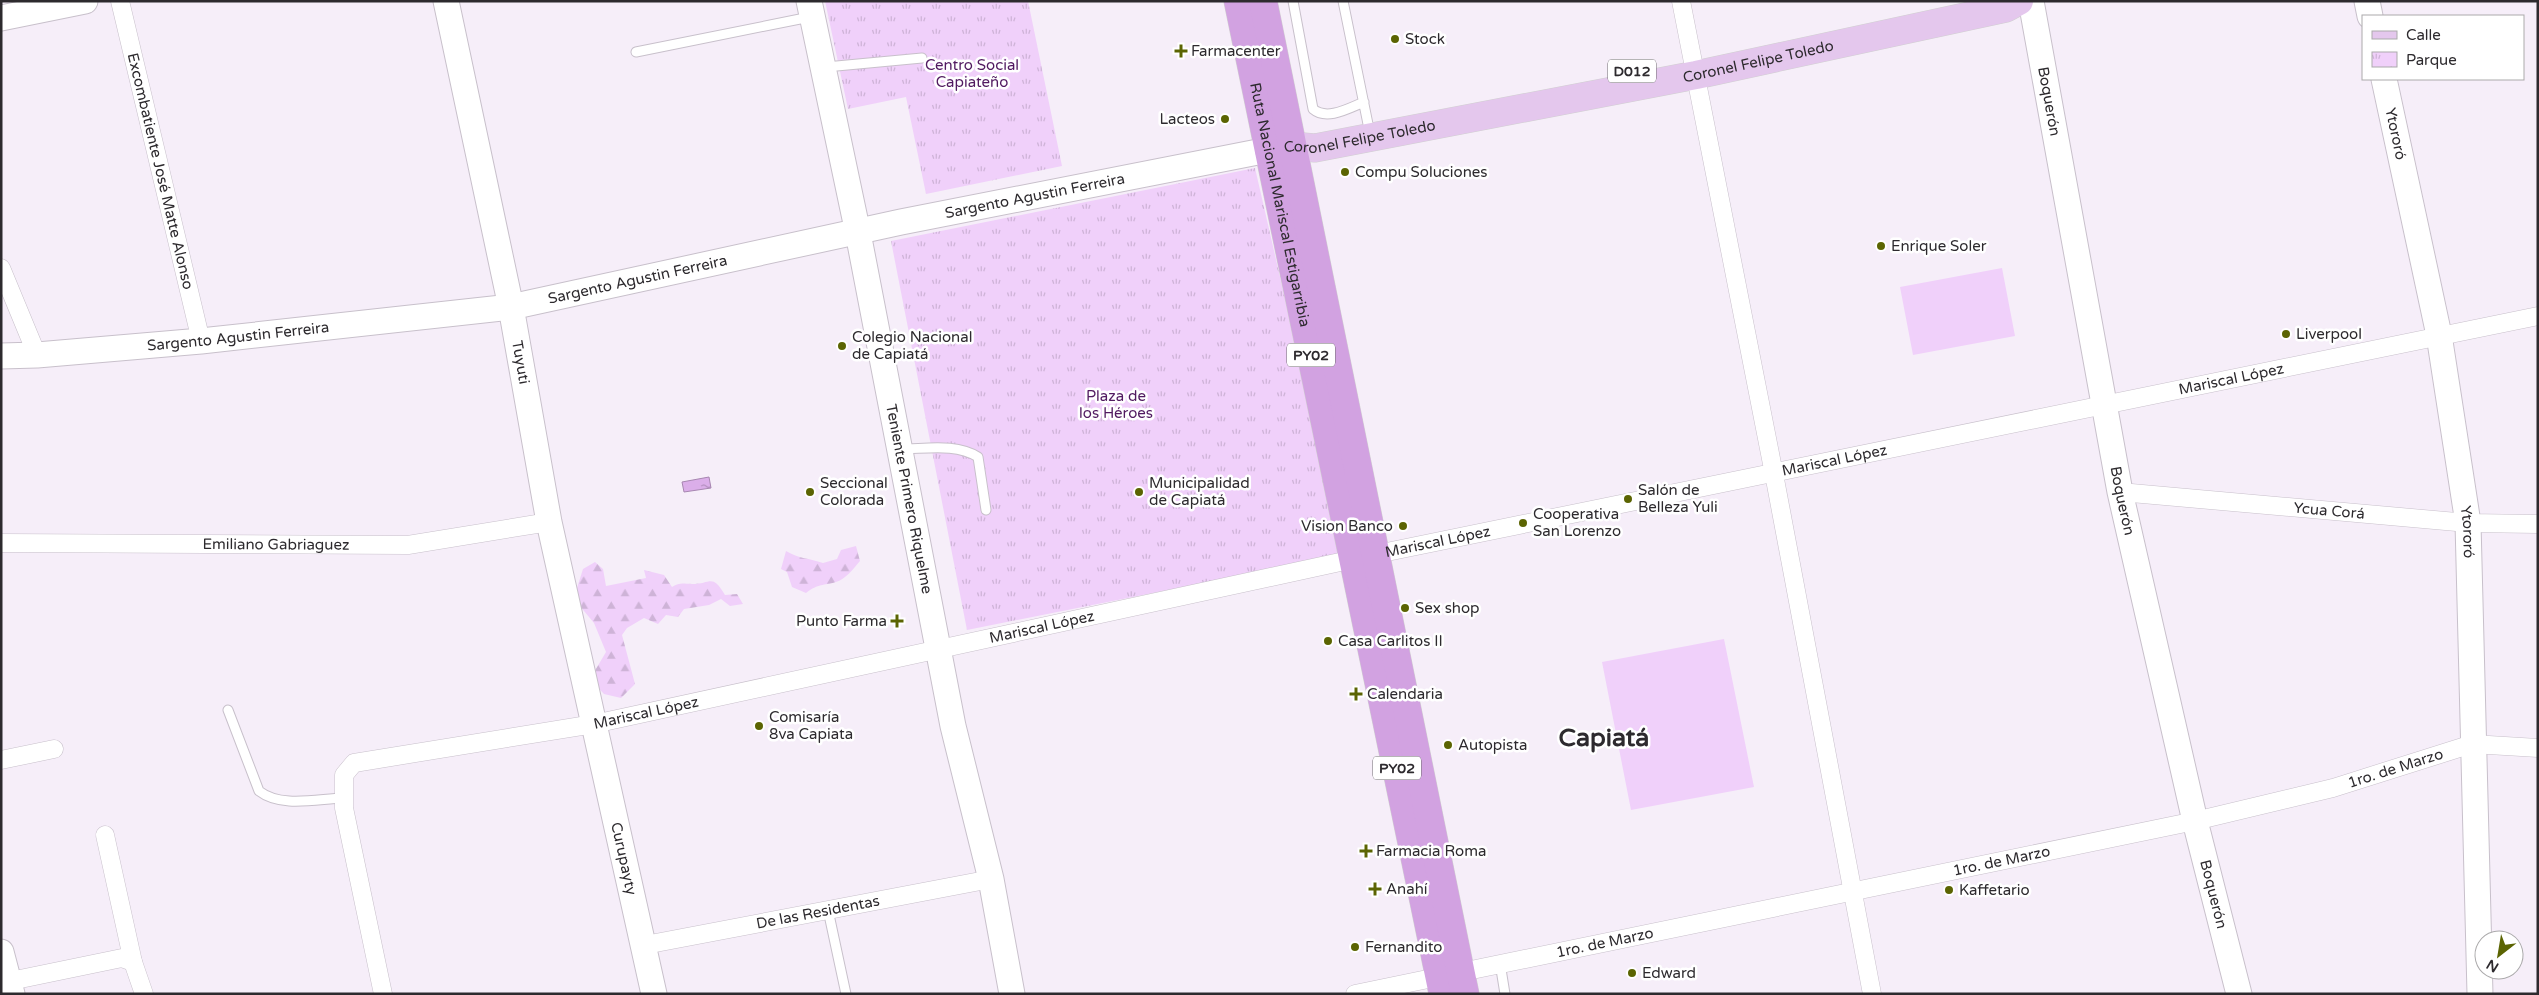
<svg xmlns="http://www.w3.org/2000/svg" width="2539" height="995" font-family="'Varela Round',sans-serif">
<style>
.grass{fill:#f0d0fa}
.forest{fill:url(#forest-firs)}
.park{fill:url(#park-tufts)}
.water{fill:url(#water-ripples);stroke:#a786b1}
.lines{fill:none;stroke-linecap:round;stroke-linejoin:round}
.lane-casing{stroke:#c8c0cb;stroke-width:11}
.street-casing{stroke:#c8c0cb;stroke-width:19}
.secondary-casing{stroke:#c8c0cb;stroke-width:27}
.primary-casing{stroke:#d1d0d1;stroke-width:29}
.highway-casing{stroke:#d1d0d1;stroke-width:29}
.lane{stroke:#fff;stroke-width:9}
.street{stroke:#fff;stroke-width:18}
.secondary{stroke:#fff;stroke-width:25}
.primary{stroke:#e4c7ed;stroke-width:28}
.highway{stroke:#d2a2e1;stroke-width:28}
.poi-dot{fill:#5b6402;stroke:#fff;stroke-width:2}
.labels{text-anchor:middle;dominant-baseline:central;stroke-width:5;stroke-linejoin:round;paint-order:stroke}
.shield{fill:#fff;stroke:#6c6a6d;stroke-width:1}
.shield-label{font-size:14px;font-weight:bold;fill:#2d2a2e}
.poi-label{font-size:15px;fill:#2d2a2e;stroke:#fff;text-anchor:start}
.street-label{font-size:15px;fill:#2d2a2e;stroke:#fff}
.park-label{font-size:15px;fill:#511a60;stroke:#fff}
.town-label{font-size:25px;font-weight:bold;fill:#2d2a2e;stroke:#fff}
</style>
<defs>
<pattern id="forest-firs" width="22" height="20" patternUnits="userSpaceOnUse" patternTransform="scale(1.25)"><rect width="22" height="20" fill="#f0d0fa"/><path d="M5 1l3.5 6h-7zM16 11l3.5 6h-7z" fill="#ceb3d7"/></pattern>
<pattern id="park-tufts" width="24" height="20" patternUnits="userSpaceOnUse" patternTransform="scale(1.25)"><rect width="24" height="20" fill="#f0d0fa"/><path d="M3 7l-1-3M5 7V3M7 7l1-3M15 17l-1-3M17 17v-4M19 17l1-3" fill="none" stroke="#ceb3d7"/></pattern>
<pattern id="water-ripples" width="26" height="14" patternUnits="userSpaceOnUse" patternTransform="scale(1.25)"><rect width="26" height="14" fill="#dbaee9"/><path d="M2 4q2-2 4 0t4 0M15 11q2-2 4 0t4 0" fill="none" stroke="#b28ebd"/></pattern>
</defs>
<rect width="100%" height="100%" fill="#f6eef9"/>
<!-- grass -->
<path class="grass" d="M 2002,268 L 2015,336 L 1913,355 L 1900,287 Z
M 1724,639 L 1754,787 L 1631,810 L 1602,662 Z"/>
<!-- forest -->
<path class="forest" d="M 856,546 L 860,561 C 854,568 845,580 836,582 C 823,586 819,583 806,593 L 792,587 L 787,572 L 781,569 L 786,551 C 799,559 809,558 823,563 L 837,559 L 841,550 Z
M 595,562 L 603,569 L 606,586 L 646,578 L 644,570 L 664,575 L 672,587 C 680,582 683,584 692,584 C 711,584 712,573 725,595 L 737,594 L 743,604 L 730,606 L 721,599 L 709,605 L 684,609 L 678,617 L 666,615 L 658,624 L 644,618 L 627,628 L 622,635 L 635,684 L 621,698 L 604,694 L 590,679 L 606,652 L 594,623 L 579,605 L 576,591 L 583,569 Z"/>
<!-- park -->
<path class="park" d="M 825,1 L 1028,1 L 1062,166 L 926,194 L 906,97 L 848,109 Z
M 1255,168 L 1344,555 L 967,630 L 891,241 Z"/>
<!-- water -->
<path class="water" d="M 709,477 L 711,488 L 684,492 L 682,482 Z"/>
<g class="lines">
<!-- lane casing -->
<g class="lane-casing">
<path id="lane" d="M 1293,1 L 1313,109 C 1327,121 1349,108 1364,102
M 1343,1 L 1368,124
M 636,52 L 810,17
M 826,67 L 922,58
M 900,449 C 926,449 956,443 978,457 L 986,510
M 228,710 L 259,791 C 281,808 316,799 343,798
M 828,910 L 846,994
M 1500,963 L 1505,994"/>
</g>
<!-- street casing -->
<g class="street-casing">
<g id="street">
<path id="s1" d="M 120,1 L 201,341"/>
<path d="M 1681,1 L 1774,474 L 1872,994"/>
<path d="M 1,268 L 37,355"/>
<path id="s2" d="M 2120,492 L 2468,523 L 2538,524"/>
<path id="s3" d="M 1,543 L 408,545 L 549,522"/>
<path d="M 1,760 L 54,749"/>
<path d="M 105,835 L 133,962"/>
<path id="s4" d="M 645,945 L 991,879"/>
<path d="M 1,983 L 122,958 L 133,962 L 144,994"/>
<path id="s5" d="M 383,994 L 344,808 L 344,775 L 354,763 L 594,724 L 1377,554 L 2538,316"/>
<path id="s6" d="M 1355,994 L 2195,821 L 2333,788 L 2472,744 L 2538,748"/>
</g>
</g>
<!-- secondary casing -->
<g class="secondary-casing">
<g id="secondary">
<path id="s7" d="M 446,1 L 511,307 L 549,522 L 654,994"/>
<path id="s8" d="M 809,1 L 858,233 L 953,726 L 991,879 L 1012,994"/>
<path id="s9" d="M 2031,1 L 2120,492 L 2195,821 L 2239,994"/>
<path d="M 2367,1 L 2370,16"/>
<path d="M 1,18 L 85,1"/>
<path id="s10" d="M 2384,79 L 2439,335 L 2468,523 L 2480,994"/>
<path id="s11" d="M 1,356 L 37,355 L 201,341 L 511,307 L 901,222 L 1268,150"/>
<path d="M 1,952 L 12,994"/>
</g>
</g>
<!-- primary casing -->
<g class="primary-casing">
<g id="primary">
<path id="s12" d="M 1269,150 L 1293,146 L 1315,148 L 1696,75 L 2006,8 L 2019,1"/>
</g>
</g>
<!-- highway casing -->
<g class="highway-casing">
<g id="highway">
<path id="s13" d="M 1238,1 L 1443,994"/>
<path d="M 1263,1 L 1465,994"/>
</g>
</g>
<!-- lane -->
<use href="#lane" class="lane"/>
<!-- street -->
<use href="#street" class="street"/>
<!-- secondary -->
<use href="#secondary" class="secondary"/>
<!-- primary -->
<use href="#primary" class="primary"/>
<!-- highway -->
<use href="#highway" class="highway"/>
</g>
<!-- markers -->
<g class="poi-dot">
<circle cx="1395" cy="39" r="5"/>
<path d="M1178.5 43.5h5v5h5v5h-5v5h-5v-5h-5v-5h5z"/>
<circle cx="1225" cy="119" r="5"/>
<circle cx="1345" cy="172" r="5"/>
<circle cx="1881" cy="246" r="5"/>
<circle cx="2286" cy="334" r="5"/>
<circle cx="842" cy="346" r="5"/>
<circle cx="810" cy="492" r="5"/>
<circle cx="1139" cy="492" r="5"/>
<circle cx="1628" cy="499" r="5"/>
<circle cx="1523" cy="523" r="5"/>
<circle cx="1403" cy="526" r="5"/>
<circle cx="1405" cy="608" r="5"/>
<path d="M894.5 613.5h5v5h5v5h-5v5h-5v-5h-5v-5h5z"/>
<circle cx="1328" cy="641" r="5"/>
<path d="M1353.5 686.5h5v5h5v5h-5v5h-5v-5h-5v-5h5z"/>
<circle cx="759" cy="726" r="5"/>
<circle cx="1448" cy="745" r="5"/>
<path d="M1363.5 843.5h5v5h5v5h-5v5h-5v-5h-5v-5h5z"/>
<path d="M1372.5 881.5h5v5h5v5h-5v5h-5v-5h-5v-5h5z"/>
<circle cx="1949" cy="890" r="5"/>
<circle cx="1355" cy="947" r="5"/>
<circle cx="1632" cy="973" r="5"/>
</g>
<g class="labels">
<!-- shield labels -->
<g class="shield">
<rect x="1608" y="59.5" width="48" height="23" rx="4"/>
<rect x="1287" y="343.5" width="48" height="23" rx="4"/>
<rect x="1373" y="756.5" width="48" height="23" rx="4"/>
</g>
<g class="shield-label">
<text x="1632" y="71">D012</text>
<text x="1311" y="355">PY02</text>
<text x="1397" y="768">PY02</text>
</g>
<!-- poi labels -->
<g class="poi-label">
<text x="1405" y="39">Stock</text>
<text x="1191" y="51">Farmacenter</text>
<text x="1215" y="119" text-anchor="end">Lacteos</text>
<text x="1355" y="172">Compu Soluciones</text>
<text x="1891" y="246">Enrique Soler</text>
<text x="2296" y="334">Liverpool</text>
<text x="852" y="337">Colegio Nacional<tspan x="852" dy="17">de Capiatá</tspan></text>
<text x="820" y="483">Seccional<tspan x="820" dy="17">Colorada</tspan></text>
<text x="1149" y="483">Municipalidad<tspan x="1149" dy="17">de Capiatá</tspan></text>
<text x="1638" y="490">Salón de<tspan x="1638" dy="17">Belleza Yuli</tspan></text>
<text x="1533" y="514">Cooperativa<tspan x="1533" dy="17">San Lorenzo</tspan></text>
<text x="1393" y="526" text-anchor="end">Vision Banco</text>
<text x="1415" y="608">Sex shop</text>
<text x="887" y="621" text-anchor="end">Punto Farma</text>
<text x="1338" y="641">Casa Carlitos II</text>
<text x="1367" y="694">Calendaria</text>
<text x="769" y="717">Comisaría<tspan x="769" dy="17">8va Capiata</tspan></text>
<text x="1458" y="745">Autopista</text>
<text x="1376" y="851">Farmacia Roma</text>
<text x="1386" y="889">Anahí</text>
<text x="1959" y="890">Kaffetario</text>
<text x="1365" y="947">Fernandito</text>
<text x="1642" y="973">Edward</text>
</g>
<!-- street labels -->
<g class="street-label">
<text stroke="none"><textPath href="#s12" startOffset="498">Coronel Felipe Toledo</textPath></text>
<text stroke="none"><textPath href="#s9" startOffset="102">Boquerón</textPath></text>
<text stroke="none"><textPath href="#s12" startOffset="92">Coronel Felipe Toledo</textPath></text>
<text stroke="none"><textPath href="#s10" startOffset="56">Ytororó</textPath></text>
<text stroke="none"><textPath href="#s1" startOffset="175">Excombatiente José Matte Alonso</textPath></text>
<text stroke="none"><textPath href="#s11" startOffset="1048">Sargento Agustin Ferreira</textPath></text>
<text stroke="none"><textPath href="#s13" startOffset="208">Ruta Nacional Mariscal Estigarribia</textPath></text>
<text stroke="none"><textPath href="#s11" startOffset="642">Sargento Agustin Ferreira</textPath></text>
<text stroke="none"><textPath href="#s11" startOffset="238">Sargento Agustin Ferreira</textPath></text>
<text stroke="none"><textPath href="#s7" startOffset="369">Tuyuti</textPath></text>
<text stroke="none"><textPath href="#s5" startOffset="2155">Mariscal López</textPath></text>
<text stroke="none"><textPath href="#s5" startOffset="1750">Mariscal López</textPath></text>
<text stroke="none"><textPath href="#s8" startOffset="508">Teniente Primero Riquelme</textPath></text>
<text stroke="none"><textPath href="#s9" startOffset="508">Boquerón</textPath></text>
<text stroke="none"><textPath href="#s2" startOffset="210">Ycua Corá</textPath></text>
<text stroke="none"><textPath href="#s10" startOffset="461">Ytororó</textPath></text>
<text stroke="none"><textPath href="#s5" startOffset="1345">Mariscal López</textPath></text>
<text stroke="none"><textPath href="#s3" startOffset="275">Emiliano Gabriaguez</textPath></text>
<text stroke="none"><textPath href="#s5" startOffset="940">Mariscal López</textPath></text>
<text stroke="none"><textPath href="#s5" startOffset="535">Mariscal López</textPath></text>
<text stroke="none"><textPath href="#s6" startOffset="1065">1ro. de Marzo</textPath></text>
<text stroke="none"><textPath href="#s7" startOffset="876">Curupayty</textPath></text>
<text stroke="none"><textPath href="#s6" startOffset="660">1ro. de Marzo</textPath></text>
<text stroke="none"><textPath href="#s9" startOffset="912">Boquerón</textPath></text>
<text stroke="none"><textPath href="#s4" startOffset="176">De las Residentas</textPath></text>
<text stroke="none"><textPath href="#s6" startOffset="255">1ro. de Marzo</textPath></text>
</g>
<!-- park labels -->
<g class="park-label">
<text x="972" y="65">Centro Social<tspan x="972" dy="17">Capiateño</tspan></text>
<text x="1116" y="396">Plaza de<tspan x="1116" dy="17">los Héroes</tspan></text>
</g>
<!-- town labels -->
<g class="town-label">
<text x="1604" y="738">Capiatá</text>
</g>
</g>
<!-- border -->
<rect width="2539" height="995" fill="none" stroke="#2d2a2e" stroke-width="5"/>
<!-- legend -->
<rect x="2362" y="15" width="162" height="65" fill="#ffffff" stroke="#abaaab"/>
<rect x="2372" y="31" width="25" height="8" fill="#e4c7ed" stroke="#abaaab"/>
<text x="2406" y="40" font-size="15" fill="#2d2a2e">Calle</text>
<rect x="2372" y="52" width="25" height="15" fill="url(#park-tufts)" stroke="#abaaab"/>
<text x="2406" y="65" font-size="15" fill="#2d2a2e">Parque</text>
<!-- north arrow -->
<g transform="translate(2499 955) rotate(211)"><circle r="24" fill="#ffffff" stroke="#abaaab"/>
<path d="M0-4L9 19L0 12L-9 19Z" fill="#5b6402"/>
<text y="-8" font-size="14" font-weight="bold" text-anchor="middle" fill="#2d2a2e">N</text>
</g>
</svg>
